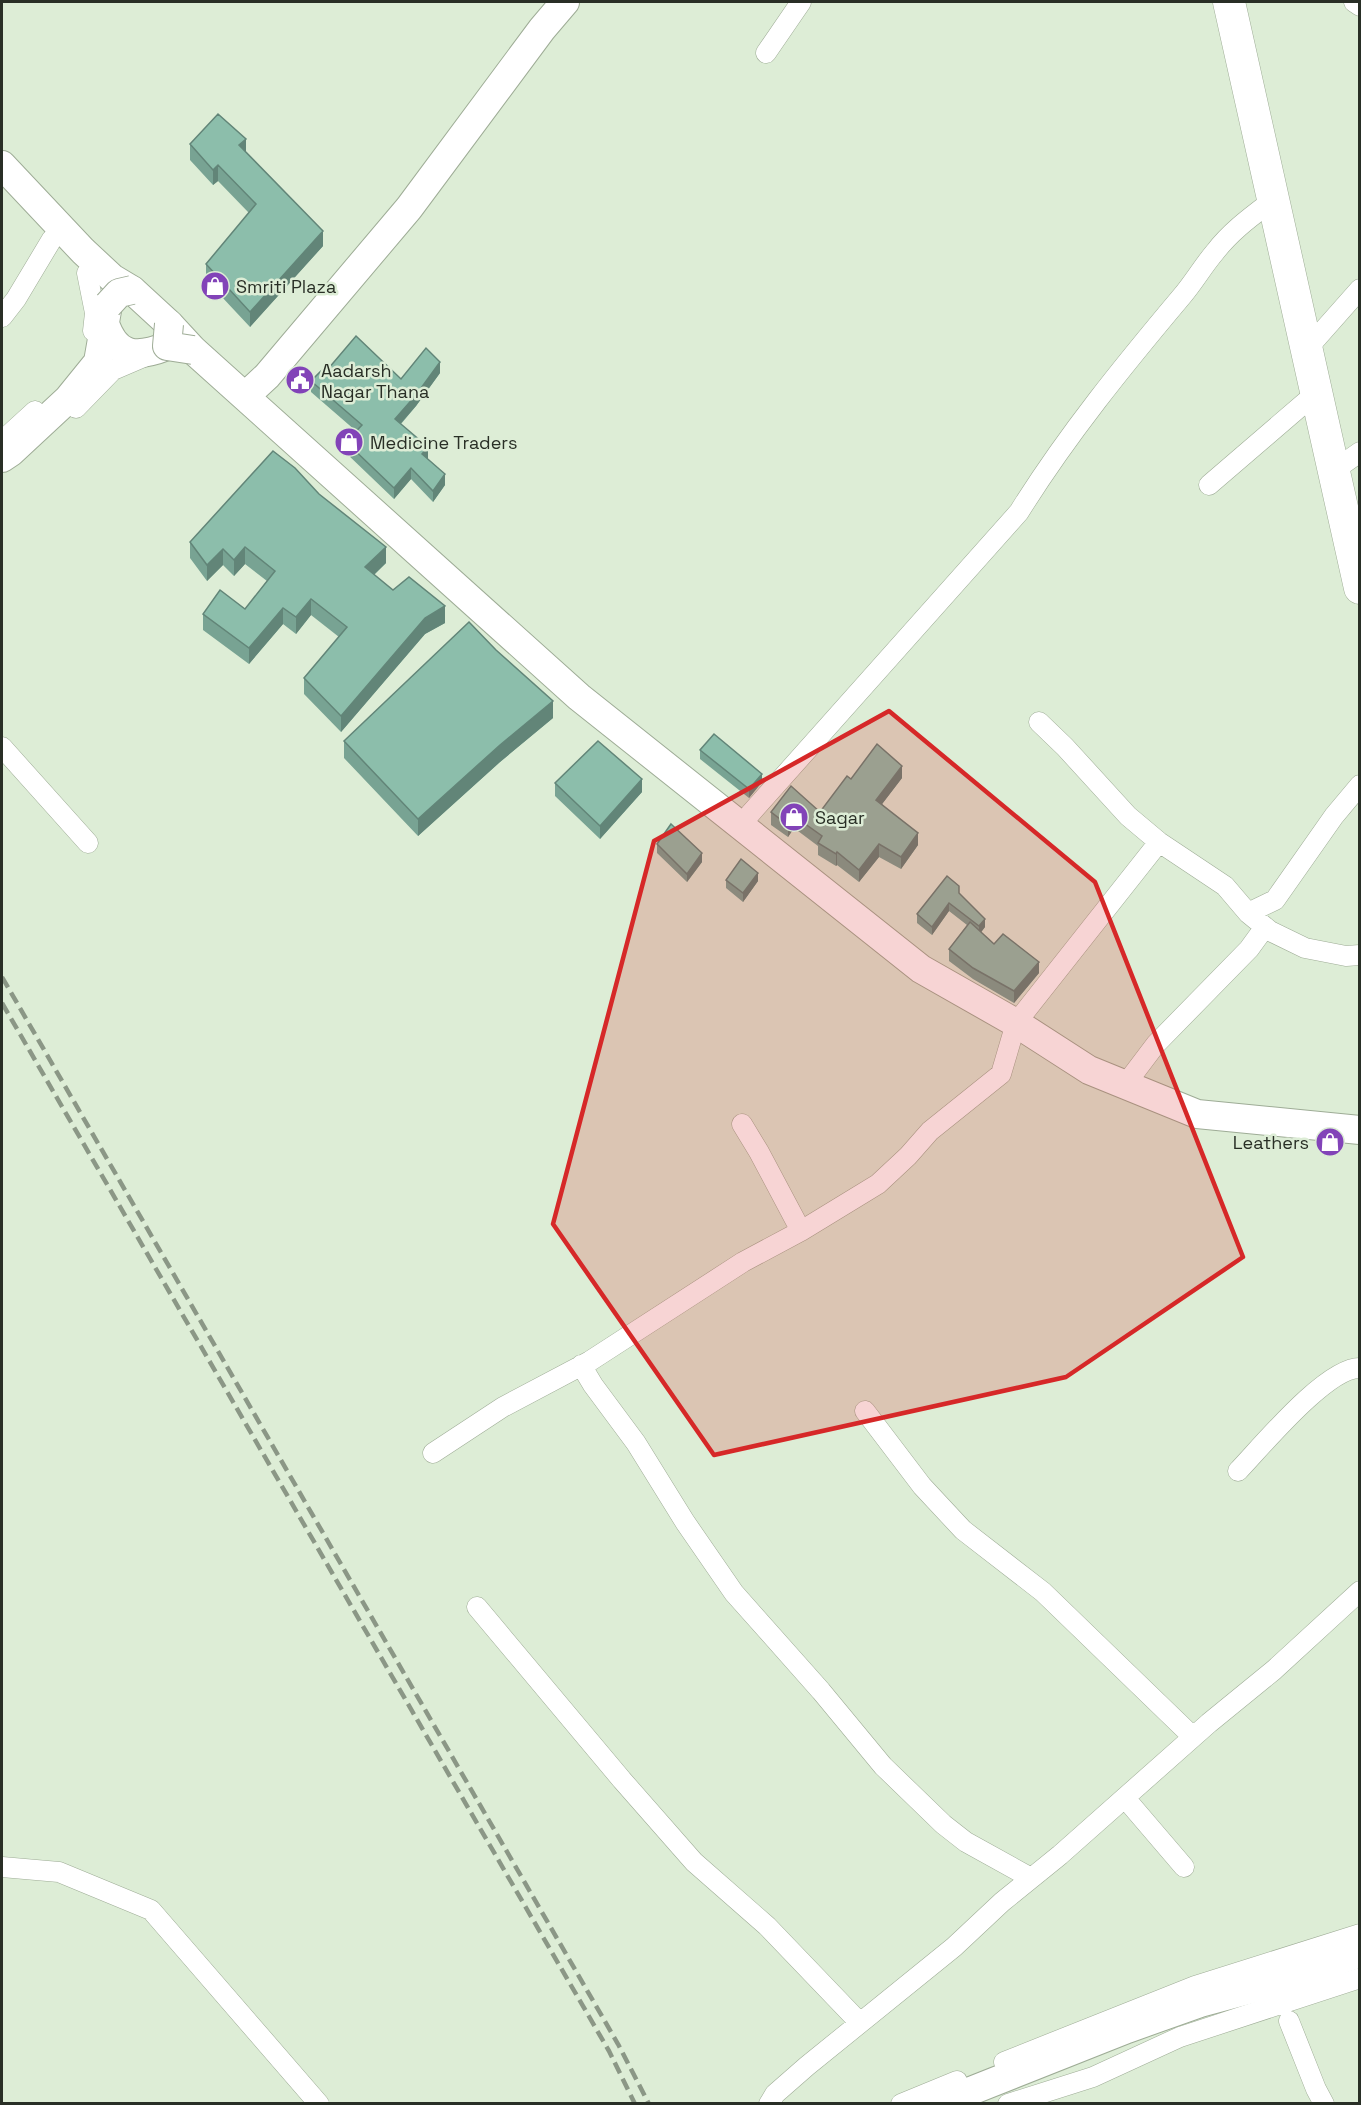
<svg xmlns="http://www.w3.org/2000/svg" width="1361" height="2105" font-family="'Space Grotesk',sans-serif">
<style>
.lines{fill:none;stroke-linecap:round;stroke-linejoin:round}
.street-casing{stroke:#9eac96;stroke-width:21}
.secondary-casing{stroke:#9eac96;stroke-width:30}
.primary-casing{stroke:#9eac96;stroke-width:33}
.street{stroke:#fff;stroke-width:20}
.secondary{stroke:#fff;stroke-width:28}
.primary{stroke:#fff;stroke-width:32}
.rail{stroke:#8b9786;stroke-width:4.5;stroke-dasharray:12 6;stroke-linecap:butt}
.secondary-bridge-casing{stroke:#9eac96;stroke-width:30;stroke-linecap:butt}
.secondary-bridge{stroke:#fff;stroke-width:28}
.wall{fill:#78a393}
.shaded-wall{fill:#628578}
.building{fill:#8cbeab;stroke:#628578;stroke-width:1.5}
.marked{fill:#d62828;fill-opacity:0.2;stroke:#d62828;stroke-width:4.5;stroke-linejoin:round}
.labels{text-anchor:middle;dominant-baseline:central;stroke-width:5;stroke-linejoin:round;paint-order:stroke}
.poi-label{font-size:18px;fill:#292f26;stroke:#ddedd6;text-anchor:start}
</style>
<rect width="100%" height="100%" fill="#ddedd6"/>
<g class="lines">
<!-- street casing -->
<g class="street-casing">
<path id="street" d="M 1354,2 L 1360,6
M 766,53 L 801,2
M 87,273 L 95,313 L 93,331
M 2,317 L 16,299 L 52,239
M 1306,350 L 1360,289
M 76,408 L 113,370 L 148,355
M 2,441 L 35,411
M 1333,471 L 1360,452
M 1209,485 L 1316,393
M 1039,722 L 1065,747 L 1128,816 L 1159,842 L 1225,886 L 1248,913 L 1270,931 L 1305,948 L 1346,956 L 1360,955
M 2,747 L 88,843
M 750,814 L 1019,512 C 1067,435 1124,365 1182,296 C 1194,282 1203,266 1215,252 C 1231,231 1252,216 1273,200
M 1248,913 L 1275,900 L 1334,816 L 1360,785
M 1125,1085 L 1156,1044 L 1249,949 L 1265,927
M 742,1124 L 759,1152 L 801,1231
M 581,1365 L 593,1385 L 636,1443 L 685,1522 L 734,1593 L 821,1691 L 883,1766 L 943,1824 L 966,1842 L 1031,1878
M 865,1411 L 922,1486 L 963,1530 L 1043,1592 L 1193,1737
M 433,1453 L 503,1407 L 590,1361 L 743,1262 L 801,1231 L 878,1184 L 908,1156 L 930,1131 L 1001,1074 L 1016,1023 L 1159,842
M 1238,1471 C 1262,1446 1327,1367 1360,1368
M 477,1607 L 622,1780 L 694,1862 L 767,1926 L 860,2023
M 1125,1798 L 1184,1867
M 2,1867 L 59,1872 L 151,1910 L 319,2104
M 1289,2021 L 1316,2089 L 1324,2104
M 1004,2062 L 1195,1986 L 1360,1934
M 769,2104 L 775,2094 L 807,2066 L 954,1947 L 1002,1902 L 1060,1855 L 1209,1723 L 1274,1670 L 1360,1591
M 901,2104 L 957,2081
M 1008,2104 L 1093,2077 L 1180,2037 L 1360,1978"/>
</g>
<!-- secondary casing -->
<g class="secondary-casing">
<path id="secondary" d="M 2,165 L 83,251 L 112,278 L 132,290 L 169,324 L 193,350 L 579,697 L 921,969 L 1016,1023 L 1089,1070 L 1197,1114 L 1360,1130
M 105,324 C 117,358 137,358 167,346
M 253,389 L 267,376 L 409,208 L 542,29 L 565,2
M 2,458 L 11,452 L 68,399 L 98,362 L 108,305
M 938,2104 L 1127,2029 L 1200,2003 L 1281,1981 L 1360,1953"/>
</g>
<!-- primary casing -->
<g class="primary-casing">
<path id="primary" d="M 1229,2 L 1360,588"/>
</g>
<!-- street -->
<use href="#street" class="street"/>
<!-- secondary -->
<use href="#secondary" class="secondary"/>
<!-- primary -->
<use href="#primary" class="primary"/>
<!-- rail -->
<path class="rail" d="M 2,977 L 618,2044 L 649,2104
M 2,1003 L 609,2051 L 635,2104"/>
<!-- secondary-bridge casing -->
<g class="secondary-bridge-casing">
<path id="secondary-bridge" d="M 108,305 L 119,293 L 132,290
M 169,324 L 167,346 L 193,350"/>
</g>
<!-- secondary-bridge -->
<use href="#secondary-bridge" class="secondary-bridge"/>
</g>
<!-- wall -->
<path class="wall" d="M 190,144 L 246,152 L 323,246 L 250,327 L 206,280 L 206,264 L 249,213 L 218,181 L 213,185 L 190,160 Z
M 328,369 L 401,379 L 440,373 L 416,406 L 401,424 L 428,459 L 445,485 L 433,502 L 411,479 L 394,499 L 346,453 L 346,442 L 356,431 L 311,392 L 311,381 Z
M 319,494 L 386,563 L 374,575 L 393,590 L 445,623 L 425,634 L 341,732 L 304,694 L 304,678 L 339,637 L 311,615 L 296,634 L 283,624 L 249,664 L 203,630 L 203,614 L 245,609 L 267,581 L 245,564 L 234,576 L 223,565 L 207,581 L 190,558 L 190,542 Z
M 553,718 L 500,762 L 418,836 L 344,758 L 344,741 Z
M 700,750 L 762,782 L 749,798 L 700,759 Z
M 902,778 L 882,804 L 918,845 L 901,869 L 879,857 L 859,882 L 837,865 L 836,866 L 818,855 L 818,846 L 794,828 L 788,837 L 771,825 L 771,812 L 820,812 L 851,779 Z
M 555,783 L 642,792 L 600,839 L 555,796 Z
M 657,844 L 702,862 L 687,882 L 657,853 Z
M 726,880 L 758,881 L 743,902 L 726,888 Z
M 959,893 L 985,927 L 981,932 L 994,944 L 1039,973 L 1014,1003 L 973,979 L 949,961 L 949,949 L 967,925 L 949,911 L 932,935 L 917,923 L 917,914 Z"/>
<!-- shaded-wall -->
<path class="shaded-wall" d="M 246,139 L 246,155 L 239,145 Z
M 218,165 L 218,181 L 213,185 L 213,170 Z
M 323,231 L 323,246 L 250,327 L 250,312 Z
M 440,362 L 440,373 L 416,406 L 395,430 L 395,419 Z
M 428,447 L 428,459 L 422,466 L 422,454 Z
M 411,468 L 411,479 L 394,499 L 394,488 Z
M 445,474 L 445,485 L 433,502 L 433,491 Z
M 245,547 L 245,564 L 234,576 L 234,560 Z
M 386,547 L 386,563 L 365,583 L 365,567 Z
M 223,549 L 223,565 L 207,581 L 207,565 Z
M 311,599 L 311,615 L 296,634 L 296,617 Z
M 445,606 L 445,623 L 425,634 L 341,732 L 341,716 L 425,618 Z
M 283,608 L 283,624 L 249,664 L 249,648 Z
M 553,701 L 553,718 L 500,762 L 418,836 L 418,819 L 500,745 Z
M 902,766 L 902,778 L 876,812 L 876,800 Z
M 762,774 L 762,782 L 749,798 L 749,789 Z
M 642,779 L 642,792 L 600,839 L 600,826 Z
M 794,816 L 794,828 L 788,837 L 788,825 Z
M 918,833 L 918,845 L 901,869 L 901,857 Z
M 879,844 L 879,857 L 859,882 L 859,870 Z
M 837,852 L 837,865 L 836,866 L 836,854 Z
M 702,853 L 702,862 L 687,882 L 687,874 Z
M 758,873 L 758,881 L 743,902 L 743,893 Z
M 949,903 L 949,911 L 932,935 L 932,927 Z
M 985,919 L 985,927 L 979,935 L 979,926 Z
M 1039,962 L 1039,973 L 1014,1003 L 1014,991 Z"/>
<!-- building -->
<path class="building" d="M 218,114 L 246,139 L 239,145 L 323,231 L 250,312 L 206,264 L 256,204 L 218,165 L 213,170 L 190,144 Z
M 356,336 L 401,379 L 426,348 L 440,362 L 416,395 L 395,419 L 428,447 L 422,454 L 445,474 L 433,491 L 411,468 L 394,488 L 346,442 L 362,425 L 311,381 L 325,367 L 328,369 Z
M 273,451 L 295,468 L 319,494 L 386,547 L 365,567 L 393,590 L 409,577 L 445,606 L 425,618 L 341,716 L 304,678 L 347,627 L 311,599 L 296,617 L 283,608 L 249,648 L 203,614 L 220,590 L 245,609 L 275,571 L 245,547 L 234,560 L 223,549 L 207,565 L 190,542 Z
M 469,622 L 496,650 L 553,701 L 500,745 L 418,819 L 344,741 Z
M 714,734 L 762,774 L 749,789 L 700,750 Z
M 598,741 L 642,779 L 600,826 L 555,783 Z
M 877,744 L 902,766 L 876,800 L 918,833 L 901,857 L 879,844 L 859,870 L 837,852 L 836,854 L 818,843 L 822,836 L 794,816 L 788,825 L 771,812 L 791,786 L 820,812 L 847,776 L 851,779 Z
M 671,824 L 702,853 L 687,874 L 657,844 Z
M 741,859 L 758,873 L 743,893 L 726,880 Z
M 947,876 L 959,886 L 959,893 L 985,919 L 979,926 L 949,903 L 932,927 L 917,914 Z
M 970,922 L 994,944 L 1003,934 L 1039,962 L 1014,991 L 973,968 L 949,949 Z"/>
<!-- marked area -->
<path class="marked" d="M 889,711 L 1095,882 L 1243,1257 L 1066,1377 L 714,1455 L 553,1224 L 654,841 Z"/>
<!-- icons -->
<defs>
<g id="shop-disc" transform="scale(1.5)"><circle r="9.5" fill="#8243b8" stroke="#ddedd6"/><path d="M-5-2.5h2.3a2.7 3.5 0 0 1 5.4 0H5L5.5 6h-11ZM-1.5-2.5h3a1.5 2.3 0 0 0-3 0Z" fill="#fff"/></g>
<g id="civic-disc" transform="scale(1.5)"><circle r="9.5" fill="#8243b8" stroke="#ddedd6"/><path d="M-.6-6.5H3V-4.5H.6V-3L4-1V1h2V6H-6V1h2V-1L-.6-3ZM-1.2 2.5V6h2.4V2.5Z" fill="#fff"/></g>
</defs>
<g fill-rule="evenodd">
<use href="#shop-disc" x="215" y="286"/>
<use href="#civic-disc" x="300" y="380"/>
<use href="#shop-disc" x="349" y="442"/>
<use href="#shop-disc" x="794" y="817"/>
<use href="#shop-disc" x="1330" y="1142"/>
</g>
<g class="labels">
<!-- poi labels -->
<g class="poi-label">
<text x="236" y="286">Smriti Plaza</text>
<text x="321" y="370">Aadarsh<tspan x="321" dy="21">Nagar Thana</tspan></text>
<text x="370" y="442">Medicine Traders</text>
<text x="815" y="817">Sagar</text>
<text x="1309" y="1142" text-anchor="end">Leathers</text>
</g>
</g>
<!-- border -->
<rect width="1361" height="2105" fill="none" stroke="#292f26" stroke-width="6"/>
</svg>
